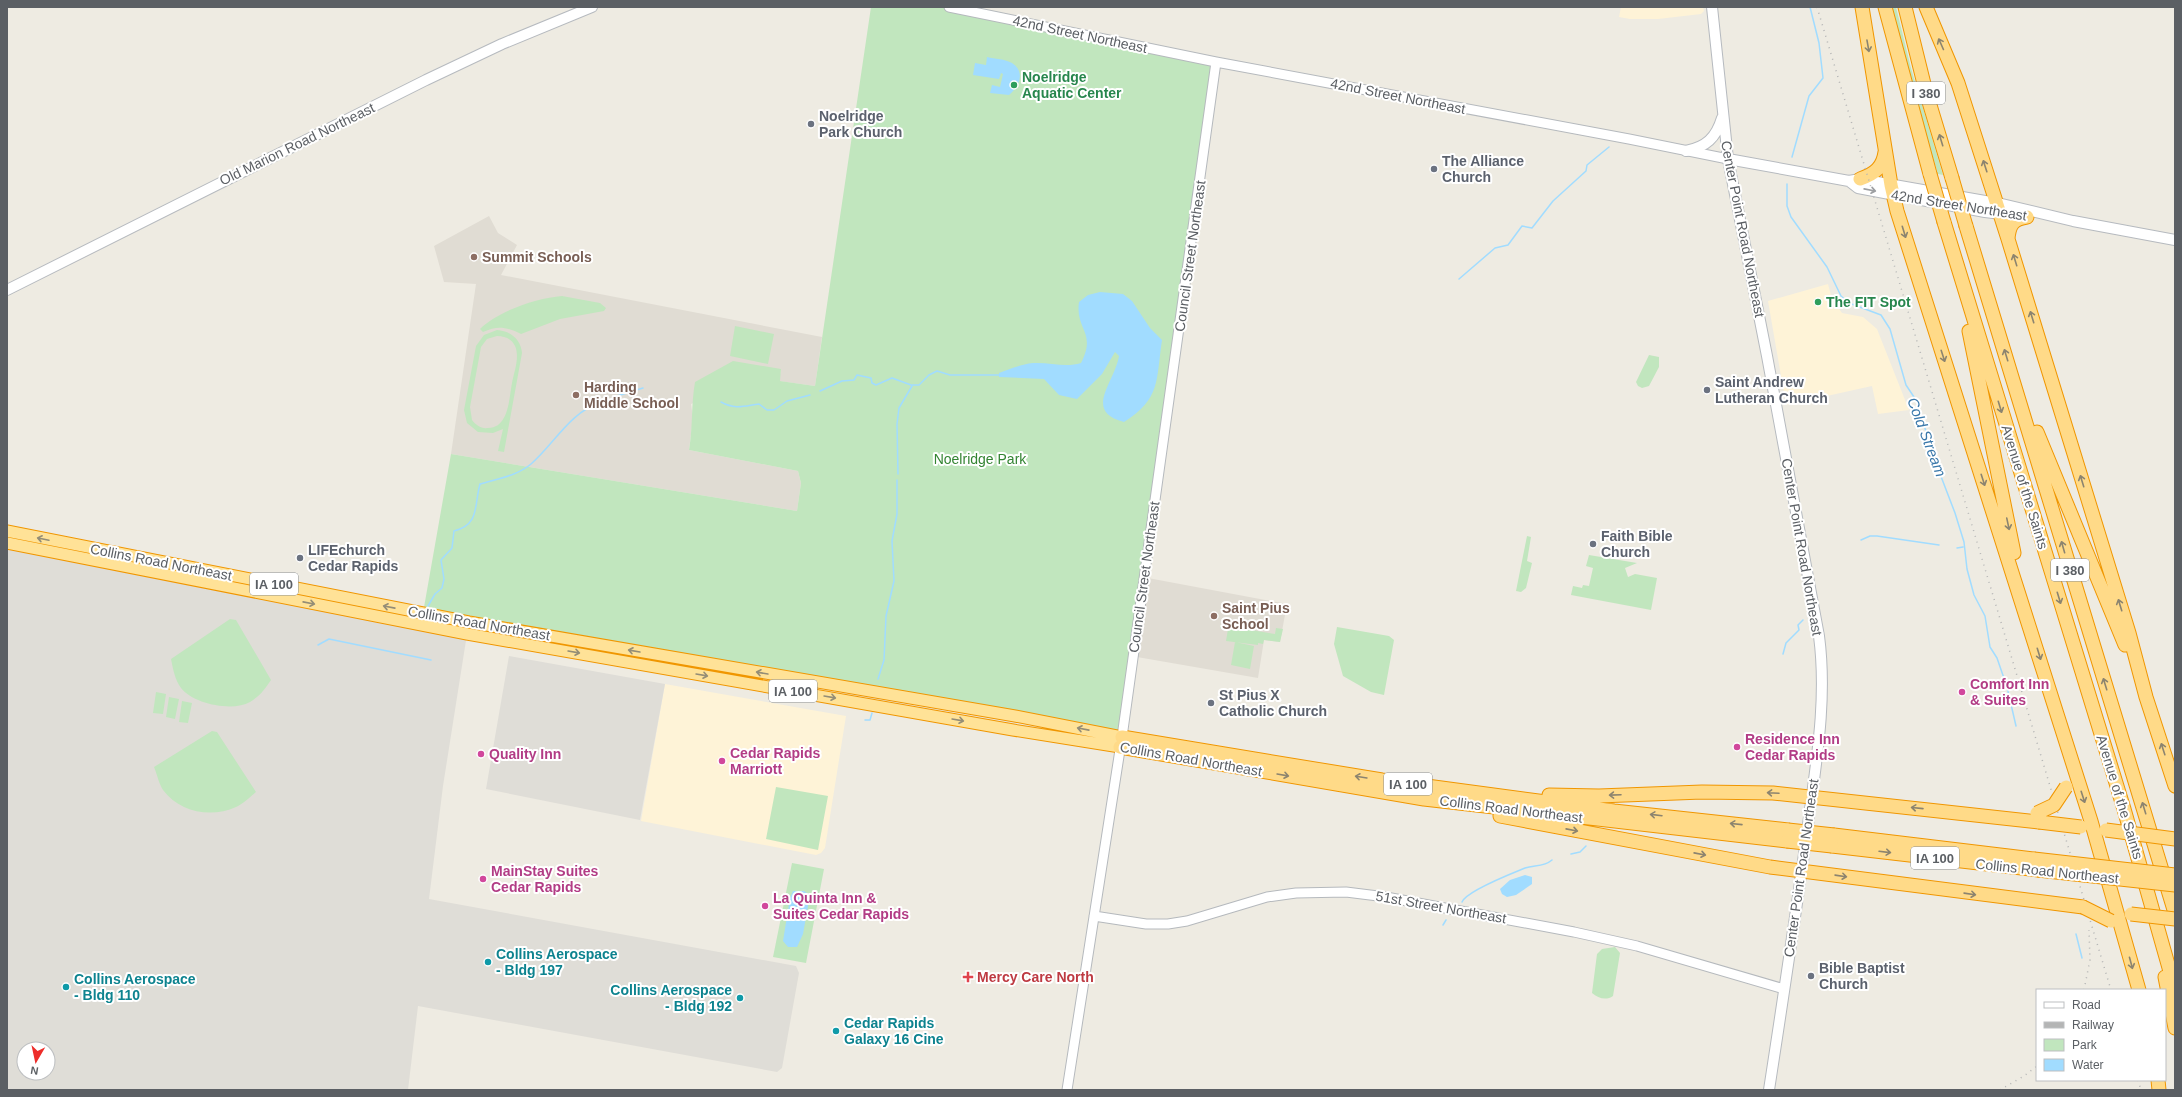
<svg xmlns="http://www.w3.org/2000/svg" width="2182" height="1097" font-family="Arial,sans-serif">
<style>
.commercial{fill:#fef3d7}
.industrial{fill:#dfddd7;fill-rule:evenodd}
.education{fill:#e0dcd3}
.green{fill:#c1e6be;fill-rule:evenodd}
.water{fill:#a1dcff}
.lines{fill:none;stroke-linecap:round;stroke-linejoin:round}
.stream{stroke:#a1dcff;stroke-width:1.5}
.tertiary-casing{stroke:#b5b9bd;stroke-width:11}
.secondary-casing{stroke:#b6babf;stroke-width:12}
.trunk-casing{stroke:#f09600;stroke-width:13}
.motorway-casing{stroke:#f09600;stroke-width:15}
.tertiary{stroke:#fff;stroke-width:9}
.secondary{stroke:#fff;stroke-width:10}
.trunk{stroke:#ffe297;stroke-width:11}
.motorway{stroke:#ffda88;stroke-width:13}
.rail{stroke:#b4b5b5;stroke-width:1.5;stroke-dasharray:1 5;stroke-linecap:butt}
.motorway-bridge-casing{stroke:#f09600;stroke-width:15;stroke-linecap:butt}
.motorway-bridge{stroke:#ffda88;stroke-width:13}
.oneway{stroke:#8c846f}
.oneway2{stroke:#9d9fa2}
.oneway3{stroke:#948d76}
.leisure-dot{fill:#2e9e5b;stroke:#fff;stroke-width:1.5}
.worship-dot{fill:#6b7280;stroke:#fff;stroke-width:1.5}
.education-dot{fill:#8d6e63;stroke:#fff;stroke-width:1.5}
.hotel-dot{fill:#d1479c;stroke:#fff;stroke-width:1.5}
.culture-dot{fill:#0f9aa8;stroke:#fff;stroke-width:1.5}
.health-dot{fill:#e0444e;stroke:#fff;stroke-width:1.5}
.labels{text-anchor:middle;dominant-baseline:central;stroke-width:4;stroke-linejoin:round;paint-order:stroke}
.shield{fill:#fff;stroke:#8c8f92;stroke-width:1}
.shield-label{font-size:13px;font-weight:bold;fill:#5b5f64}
.street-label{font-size:14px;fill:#5b5f64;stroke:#fff}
.leisure-label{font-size:14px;font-weight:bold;fill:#27864d;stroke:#fff;text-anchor:start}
.worship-label{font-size:14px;font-weight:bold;fill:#5b616d;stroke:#fff;text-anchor:start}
.education-label{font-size:14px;font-weight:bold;fill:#785e54;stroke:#fff;text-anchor:start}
.park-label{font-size:14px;fill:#338432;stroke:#fff}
.hotel-label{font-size:14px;font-weight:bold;fill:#b23c85;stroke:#fff;text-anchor:start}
.culture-label{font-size:14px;font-weight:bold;fill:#0d838f;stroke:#fff;text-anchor:start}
.health-label{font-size:14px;font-weight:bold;fill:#be3a42;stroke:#fff;text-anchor:start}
.water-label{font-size:15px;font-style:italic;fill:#3a78aa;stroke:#fff}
</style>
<rect width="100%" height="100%" fill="#eeebe2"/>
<!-- commercial -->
<path class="commercial" d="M 1621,7 L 1703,7 L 1704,11 L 1701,14 L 1658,19 L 1630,19 L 1619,17 Z
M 1828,284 L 1832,299 L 1842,313 L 1863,317 L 1877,329 L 1909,410 L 1878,414 L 1872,386 L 1786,405 L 1768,301 Z
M 665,684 L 846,716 L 825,848 L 821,853 L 816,855 L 641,821 Z"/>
<!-- industrial -->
<path class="industrial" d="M 7,543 L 467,634 L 443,786 L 429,899 L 796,966 L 799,973 L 782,1068 L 777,1072 L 418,1006 L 408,1090 L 7,1090 ZM 24,1049 L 48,1049 L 48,1073 L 24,1073 Z
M 509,656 L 665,684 L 640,820 L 486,789 Z"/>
<!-- education -->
<path class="education" d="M 489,216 L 498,233 L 517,245 L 501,275 L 822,337 L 815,386 L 779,381 L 781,369 L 691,404 L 693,418 L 689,450 L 798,471 L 801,483 L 797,511 L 451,454 L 476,284 L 444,282 L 434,246 Z
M 1148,578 L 1287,604 L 1280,642 L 1264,640 L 1258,678 L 1137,657 Z"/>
<!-- green -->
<path class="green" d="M 871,7 L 949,7 L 1216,62 L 1122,737 L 423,613 L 451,454 L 797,511 L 801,483 L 798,471 L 689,450 C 693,427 691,405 695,382 L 733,361 L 781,369 L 780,381 L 815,386 Z
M 1892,7 L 1896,7 L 1911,68 L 1943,175 L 1938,174 L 1912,90 Z
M 562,296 L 600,303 L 606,308 L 604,311 L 560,319 L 521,334 C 506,327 498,325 483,332 L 480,329 C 498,311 537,298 562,296 Z
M 735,326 L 774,334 L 768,364 L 730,356 Z
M 497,330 C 511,331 521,340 522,353 L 504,452 L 498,451 L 503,429 L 493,433 L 478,432 L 467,423 L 464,410 L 476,346 L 484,335 ZM 497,336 C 505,336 512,339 515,346 C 520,357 514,372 512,383 C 509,398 509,428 488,428 C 481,429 476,425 472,420 L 470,407 L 481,347 L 487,339 Z
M 1649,355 L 1659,357 L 1659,367 L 1649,386 L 1642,388 L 1638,386 L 1636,382 Z
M 1527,536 L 1531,537 L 1527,561 L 1532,563 L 1526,588 L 1521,592 L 1516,591 Z
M 1589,555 L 1637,563 L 1625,568 L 1628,577 L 1635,574 L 1657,578 L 1651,610 L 1571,595 L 1573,586 L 1582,588 L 1583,585 L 1589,586 L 1593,568 L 1586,566 Z
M 230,619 L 236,620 L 271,680 C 265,689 260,696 250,702 C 233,712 193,704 181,688 C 175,680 173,669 171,659 Z
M 1221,625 L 1275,634 L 1276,628 L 1283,629 L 1280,642 L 1264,640 L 1263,644 L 1258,643 L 1258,645 L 1226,641 L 1228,629 L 1220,628 Z
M 1337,627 L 1389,636 L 1394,640 L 1384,695 L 1371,692 L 1343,676 L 1334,644 Z
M 1235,642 L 1254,646 L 1250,669 L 1231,665 Z
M 156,692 L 166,694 L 163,714 L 153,713 Z
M 169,697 L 179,699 L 175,719 L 166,717 Z
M 182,701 L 192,703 L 188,723 L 179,722 Z
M 212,731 L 217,732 L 256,792 C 250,797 243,804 236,807 C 212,818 180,813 163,790 C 159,784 157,774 154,767 Z
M 776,787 L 828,796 L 818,850 L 766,839 Z
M 792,863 L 824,869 L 806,963 L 773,957 Z
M 1615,947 L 1620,953 L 1613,996 C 1606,1001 1598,998 1592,993 L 1597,954 L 1602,949 Z"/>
<!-- water -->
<path class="water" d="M 987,57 C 995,59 1005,59 1012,63 C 1026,72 1019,87 1009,95 L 990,93 L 992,85 L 1000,87 L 1003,74 L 1001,73 L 999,79 L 973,75 L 975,63 L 986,65 Z
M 1100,292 L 1123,294 L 1132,301 L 1150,328 L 1162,340 C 1156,380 1161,399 1124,422 C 1083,411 1114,384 1119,356 L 1115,352 L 1102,374 L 1077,399 L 1059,395 L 1044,379 L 999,377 L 999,373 C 1010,369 1022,364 1033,363 C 1050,362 1065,368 1081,363 C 1097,332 1075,330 1079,302 L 1088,295 Z
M 1525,875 L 1532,877 L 1532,884 L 1516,895 L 1507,897 L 1502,894 L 1500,889 L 1510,880 Z
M 793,891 L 804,891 L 810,895 L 803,934 L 797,947 L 788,947 L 783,941 L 790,898 Z"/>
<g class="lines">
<!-- stream -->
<path class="stream" d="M 1792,157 L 1809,96 L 1823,78 L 1819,43 L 1810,7
M 1787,184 L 1787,206 L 1791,217 L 1827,267 L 1841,296 L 1849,303 L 1881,315 L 1890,329 L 1906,385 L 1916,400 L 1937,466 L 1955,513 L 1964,542 L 1967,569 L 1974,595 L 1985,616 L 1990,647 L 1997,658 L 2007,687 L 2016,726
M 1459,279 L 1495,248 L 1508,245 L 1522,226 L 1532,228 L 1553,201 L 1586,171 L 1587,165 L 1609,147
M 820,391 L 842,381 L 854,380 L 857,375 L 871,378 L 872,383 L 876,385 L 892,378 L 911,385 L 919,385 L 929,375 L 937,371 L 950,375 L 1000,375
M 617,396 L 643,388
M 721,402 C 736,410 744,406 759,404 L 767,410 L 774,410 L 787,401 L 810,395
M 898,474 L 897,424 L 899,408 L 912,386
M 1861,540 L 1870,536 L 1877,536 L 1939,545
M 1957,548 L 1963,547
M 428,606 L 435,594 L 442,588 L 444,579 L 441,560 L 452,548 L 454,531 C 480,525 474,505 480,484 C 496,479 517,476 531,464 C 555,443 569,413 601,402
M 318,645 L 329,639 L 431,660
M 1783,654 L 1786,643 L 1799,630 L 1798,625 L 1803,620
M 878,679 L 884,660 L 886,616 L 894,581 L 892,541 L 897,514 L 897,480
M 865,720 L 870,720 L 872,713
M 1571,854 L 1580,852 L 1586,846
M 1462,902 C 1466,891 1513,873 1525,868 C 1535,865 1544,867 1552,860
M 1443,925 L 1446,920
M 2076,934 L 2082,958"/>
<!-- tertiary casing -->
<g class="tertiary-casing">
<path id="tertiary" d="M 949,7 L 1216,62 L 1629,139 L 1728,159
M 1094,916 L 1146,924 L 1168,924 L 1187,921 L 1267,897 L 1296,893 L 1346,892 L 1386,897 L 1574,932 L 1637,946 L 1784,989
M 1067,1090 L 1122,737 L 1216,62"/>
</g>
<!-- secondary casing -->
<g class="secondary-casing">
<path id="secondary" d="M 1712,7 L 1728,159 L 1767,356 L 1819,636 C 1827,697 1817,757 1809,817 C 1797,908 1783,999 1769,1090
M 1686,151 C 1706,147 1716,138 1722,118
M 1728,159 L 1849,181 L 1860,179 L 2002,204 L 2073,221 L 2175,240
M 1849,181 L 1858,188 L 1985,212 L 2026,217
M 7,290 L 426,80 L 502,44 L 592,7"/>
</g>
<!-- trunk casing -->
<g class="trunk-casing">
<path id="trunk" d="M 7,531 L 469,622 L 1015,716 L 1122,737
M 7,543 L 467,634 L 1013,730 L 1120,747"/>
</g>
<!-- motorway casing -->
<g class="motorway-casing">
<path id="motorway" d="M 1862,7 L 1891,185 L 1897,211 L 2091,821 L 2139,990
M 1885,7 L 1930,174
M 1905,7 L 1926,92 L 1952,178
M 1926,7 L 1958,83 L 2008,239 L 2129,633 L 2146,697 L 2175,786
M 1860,179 C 1875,174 1883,167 1885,152
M 1944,222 L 2124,809 L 2175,989
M 1966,226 L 2175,913
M 2008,239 C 2009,225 2013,219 2027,217
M 1969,331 L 2014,553
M 2037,432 L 2125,645
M 1122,737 L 1382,780 L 1614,811 L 1788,830
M 1120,747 L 1424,799 L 1787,841
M 1549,795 L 1599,796 L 1702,792 L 1773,793 L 2039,822
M 1500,816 L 1770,867 L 2083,907
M 1834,835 L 2034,859
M 1832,846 L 2038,870
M 2165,977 L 2175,1028
M 2158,1080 L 2159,1090"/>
</g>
<!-- tertiary -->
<use href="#tertiary" class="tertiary"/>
<!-- secondary -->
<use href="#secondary" class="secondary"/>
<!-- trunk -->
<use href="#trunk" class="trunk"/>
<!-- motorway -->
<use href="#motorway" class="motorway"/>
<!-- rail -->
<path class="rail" d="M 1817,7 L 2111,990
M 2084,990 L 2090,960 L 2089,930
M 2138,1080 L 2141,1090
M 2000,1090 L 2024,1076 L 2037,1066"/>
<!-- motorway-bridge casing -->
<g class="motorway-bridge-casing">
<path id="motorway-bridge" d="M 1930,174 L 1944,222
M 1952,178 L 1966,226
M 2037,813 L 2054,805 L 2066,787
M 2039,822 L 2081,827
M 1788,830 L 1834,835
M 2106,830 L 2175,839
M 1787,841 L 1832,846
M 2034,859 L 2175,875
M 2038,870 L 2175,885
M 2083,907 L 2111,921
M 2131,914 L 2175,919"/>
</g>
<!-- motorway-bridge -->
<use href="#motorway-bridge" class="motorway-bridge"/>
</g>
<!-- one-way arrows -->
<defs><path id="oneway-shaft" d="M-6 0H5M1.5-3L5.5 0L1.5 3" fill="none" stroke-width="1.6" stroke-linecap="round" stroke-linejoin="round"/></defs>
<g class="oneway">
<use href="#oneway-shaft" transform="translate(1941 44) rotate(-114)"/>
<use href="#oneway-shaft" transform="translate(1868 46) rotate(80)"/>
<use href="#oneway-shaft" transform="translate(1941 140) rotate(-107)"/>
<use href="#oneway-shaft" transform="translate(1985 166) rotate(-108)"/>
<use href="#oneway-shaft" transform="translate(1904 232) rotate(73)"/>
<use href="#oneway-shaft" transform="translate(2015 260) rotate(-107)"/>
<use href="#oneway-shaft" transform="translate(2032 317) rotate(-107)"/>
<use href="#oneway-shaft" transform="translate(2006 355) rotate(-107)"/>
<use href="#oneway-shaft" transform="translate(1943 356) rotate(72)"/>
<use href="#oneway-shaft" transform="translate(2000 407) rotate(73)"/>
<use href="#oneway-shaft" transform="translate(1983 480) rotate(72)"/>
<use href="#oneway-shaft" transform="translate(2082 481) rotate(-107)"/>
<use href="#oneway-shaft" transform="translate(2008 524) rotate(78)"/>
<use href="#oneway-shaft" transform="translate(2063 547) rotate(-106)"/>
<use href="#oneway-shaft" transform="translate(2059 598) rotate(73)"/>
<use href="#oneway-shaft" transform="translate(2120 605) rotate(-107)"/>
<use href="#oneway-shaft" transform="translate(2039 654) rotate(73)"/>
<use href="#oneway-shaft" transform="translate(2105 684) rotate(-107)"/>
<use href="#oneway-shaft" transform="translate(2163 749) rotate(-108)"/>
<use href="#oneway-shaft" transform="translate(1283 775) rotate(10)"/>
<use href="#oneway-shaft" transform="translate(1361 777) rotate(-171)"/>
<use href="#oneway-shaft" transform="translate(1773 793) rotate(-177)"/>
<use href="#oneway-shaft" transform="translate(1615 795) rotate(178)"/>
<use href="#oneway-shaft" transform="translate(2083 797) rotate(72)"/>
<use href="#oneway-shaft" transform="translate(1917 808) rotate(-174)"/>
<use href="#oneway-shaft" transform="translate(2144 808) rotate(-107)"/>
<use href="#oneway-shaft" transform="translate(1656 815) rotate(-173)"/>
<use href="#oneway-shaft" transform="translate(1736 824) rotate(-174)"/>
<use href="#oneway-shaft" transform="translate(1572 830) rotate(11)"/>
<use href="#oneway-shaft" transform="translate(1885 852) rotate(7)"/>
<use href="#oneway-shaft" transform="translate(1700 854) rotate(11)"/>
<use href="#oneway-shaft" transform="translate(1841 876) rotate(8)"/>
<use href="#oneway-shaft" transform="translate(1970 894) rotate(8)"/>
<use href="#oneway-shaft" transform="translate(2131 963) rotate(75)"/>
</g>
<use class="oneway2" href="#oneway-shaft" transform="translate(1870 190) rotate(11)"/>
<g class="oneway3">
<use href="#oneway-shaft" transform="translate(43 539) rotate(-168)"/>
<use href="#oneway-shaft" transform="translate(309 603) rotate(11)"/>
<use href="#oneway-shaft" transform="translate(389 607) rotate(-169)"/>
<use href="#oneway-shaft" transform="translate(634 651) rotate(-170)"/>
<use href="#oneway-shaft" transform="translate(574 652) rotate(10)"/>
<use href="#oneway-shaft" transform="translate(762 673) rotate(-170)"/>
<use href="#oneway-shaft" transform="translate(702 675) rotate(10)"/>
<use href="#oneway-shaft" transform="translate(830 697) rotate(10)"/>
<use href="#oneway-shaft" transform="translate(958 720) rotate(10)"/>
<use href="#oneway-shaft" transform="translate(1083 729) rotate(-169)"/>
</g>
<!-- markers -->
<g class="leisure-dot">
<circle cx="1014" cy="85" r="4"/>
<circle cx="1818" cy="302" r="4"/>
</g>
<g class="worship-dot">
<circle cx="811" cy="124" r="4"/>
<circle cx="1434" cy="169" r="4"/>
<circle cx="1707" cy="390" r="4"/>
<circle cx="1593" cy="544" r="4"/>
<circle cx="300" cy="558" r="4"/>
<circle cx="1211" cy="703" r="4"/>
<circle cx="1811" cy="976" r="4"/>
</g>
<g class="education-dot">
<circle cx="474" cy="257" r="4"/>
<circle cx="576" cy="395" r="4"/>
<circle cx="1214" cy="616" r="4"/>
</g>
<g class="hotel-dot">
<circle cx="1962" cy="692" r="4"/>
<circle cx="1737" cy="747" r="4"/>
<circle cx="481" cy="754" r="4"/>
<circle cx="722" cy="761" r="4"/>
<circle cx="483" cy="879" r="4"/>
<circle cx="765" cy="906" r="4"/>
</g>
<g class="culture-dot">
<circle cx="488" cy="962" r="4"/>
<circle cx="66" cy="987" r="4"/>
<circle cx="740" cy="998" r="4"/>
<circle cx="836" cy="1031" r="4"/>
</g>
<path class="health-dot" d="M966 971h4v4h4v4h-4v4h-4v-4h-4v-4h4z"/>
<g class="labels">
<!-- shield labels -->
<g class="shield">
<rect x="1907" y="82" width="38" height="22" rx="3"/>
<rect x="2051" y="559" width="38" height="22" rx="3"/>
<rect x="250" y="573" width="48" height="22" rx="3"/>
<rect x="769" y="680" width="48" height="22" rx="3"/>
<rect x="1384" y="773" width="48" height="22" rx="3"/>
<rect x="1911" y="847" width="48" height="22" rx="3"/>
</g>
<g class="shield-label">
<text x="1926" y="93">I 380</text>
<text x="2070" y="570">I 380</text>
<text x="274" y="584">IA 100</text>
<text x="793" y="691">IA 100</text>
<text x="1408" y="784">IA 100</text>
<text x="1935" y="858">IA 100</text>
</g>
<!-- street labels -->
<g class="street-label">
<text transform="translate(1080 34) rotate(12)">42nd Street Northeast</text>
<text transform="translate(1398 96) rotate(11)">42nd Street Northeast</text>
<text transform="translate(297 144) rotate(-26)">Old Marion Road Northeast</text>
<text transform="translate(1959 205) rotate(9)">42nd Street Northeast</text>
<text transform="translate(1743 229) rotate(79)">Center Point Road Northeast</text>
<text transform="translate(1190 256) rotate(-82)">Council Street Northeast</text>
<text transform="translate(2025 487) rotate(73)">Avenue of the Saints</text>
<text transform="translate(1802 547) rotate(80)">Center Point Road Northeast</text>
<text transform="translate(161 562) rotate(11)">Collins Road Northeast</text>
<text transform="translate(1144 577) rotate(-82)">Council Street Northeast</text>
<text transform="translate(479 623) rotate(10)">Collins Road Northeast</text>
<text transform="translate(1191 759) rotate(10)">Collins Road Northeast</text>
<text transform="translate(2120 797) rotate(73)">Avenue of the Saints</text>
<text transform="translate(1511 809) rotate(7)">Collins Road Northeast</text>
<text transform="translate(1801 868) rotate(-82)">Center Point Road Northeast</text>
<text transform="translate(2047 871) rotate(6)">Collins Road Northeast</text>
<text transform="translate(1441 907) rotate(10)">51st Street Northeast</text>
</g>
<!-- leisure labels -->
<g class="leisure-label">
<text x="1022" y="77">Noelridge<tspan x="1022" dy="16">Aquatic Center</tspan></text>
<text x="1826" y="302">The FIT Spot</text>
</g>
<!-- worship labels -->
<g class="worship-label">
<text x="819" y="116">Noelridge<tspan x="819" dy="16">Park Church</tspan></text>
<text x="1442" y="161">The Alliance<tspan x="1442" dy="16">Church</tspan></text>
<text x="1715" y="382">Saint Andrew<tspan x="1715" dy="16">Lutheran Church</tspan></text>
<text x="1601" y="536">Faith Bible<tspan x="1601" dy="16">Church</tspan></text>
<text x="308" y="550">LIFEchurch<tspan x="308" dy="16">Cedar Rapids</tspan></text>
<text x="1219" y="695">St Pius X<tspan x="1219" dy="16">Catholic Church</tspan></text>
<text x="1819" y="968">Bible Baptist<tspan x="1819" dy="16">Church</tspan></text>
</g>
<!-- education labels -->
<g class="education-label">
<text x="482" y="257">Summit Schools</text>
<text x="584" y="387">Harding<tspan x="584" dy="16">Middle School</tspan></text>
<text x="1222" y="608">Saint Pius<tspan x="1222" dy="16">School</tspan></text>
</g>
<!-- park labels -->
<g class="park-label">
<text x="980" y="459">Noelridge Park</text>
</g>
<!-- hotel labels -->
<g class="hotel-label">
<text x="1970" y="684">Comfort Inn<tspan x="1970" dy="16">&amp; Suites</tspan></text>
<text x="1745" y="739">Residence Inn<tspan x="1745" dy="16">Cedar Rapids</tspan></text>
<text x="730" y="753">Cedar Rapids<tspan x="730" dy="16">Marriott</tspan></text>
<text x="489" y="754">Quality Inn</text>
<text x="491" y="871">MainStay Suites<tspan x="491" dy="16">Cedar Rapids</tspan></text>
<text x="773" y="898">La Quinta Inn &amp;<tspan x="773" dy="16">Suites Cedar Rapids</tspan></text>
</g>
<!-- culture labels -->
<g class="culture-label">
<text x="496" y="954">Collins Aerospace<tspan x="496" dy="16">- Bldg 197</tspan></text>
<text x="74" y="979">Collins Aerospace<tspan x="74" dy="16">- Bldg 110</tspan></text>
<text x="732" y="990" text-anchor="end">Collins Aerospace<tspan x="732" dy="16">- Bldg 192</tspan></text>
<text x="844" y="1023">Cedar Rapids<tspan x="844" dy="16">Galaxy 16 Cine</tspan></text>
</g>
<!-- health labels -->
<g class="health-label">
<text x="977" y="977">Mercy Care North</text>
</g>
<!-- water labels -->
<g class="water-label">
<text transform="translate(1927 437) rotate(69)">Cold Stream</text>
</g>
</g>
<!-- border -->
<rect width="2182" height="1097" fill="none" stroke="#5b5f64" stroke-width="16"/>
<!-- legend -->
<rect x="2036" y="989" width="130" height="92" fill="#ffffff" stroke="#bdbfc1"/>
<rect x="2044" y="1002" width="20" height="6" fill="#ffffff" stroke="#bdbfc1"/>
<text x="2072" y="1009" font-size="12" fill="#5b5f64">Road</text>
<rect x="2044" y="1022" width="20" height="6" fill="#b4b5b5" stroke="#bdbfc1"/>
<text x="2072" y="1029" font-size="12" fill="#5b5f64">Railway</text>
<rect x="2044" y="1039" width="20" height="12" fill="#c1e6be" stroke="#bdbfc1"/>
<text x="2072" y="1049" font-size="12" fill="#5b5f64">Park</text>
<rect x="2044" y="1059" width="20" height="12" fill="#a1dcff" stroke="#bdbfc1"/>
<text x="2072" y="1069" font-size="12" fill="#5b5f64">Water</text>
<!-- north arrow -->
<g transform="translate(36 1061) rotate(189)"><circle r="19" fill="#ffffff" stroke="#bdbfc1"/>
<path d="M0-3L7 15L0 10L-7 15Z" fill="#ed2d2a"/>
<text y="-6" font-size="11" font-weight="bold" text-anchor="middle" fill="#5b5f64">N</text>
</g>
</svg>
